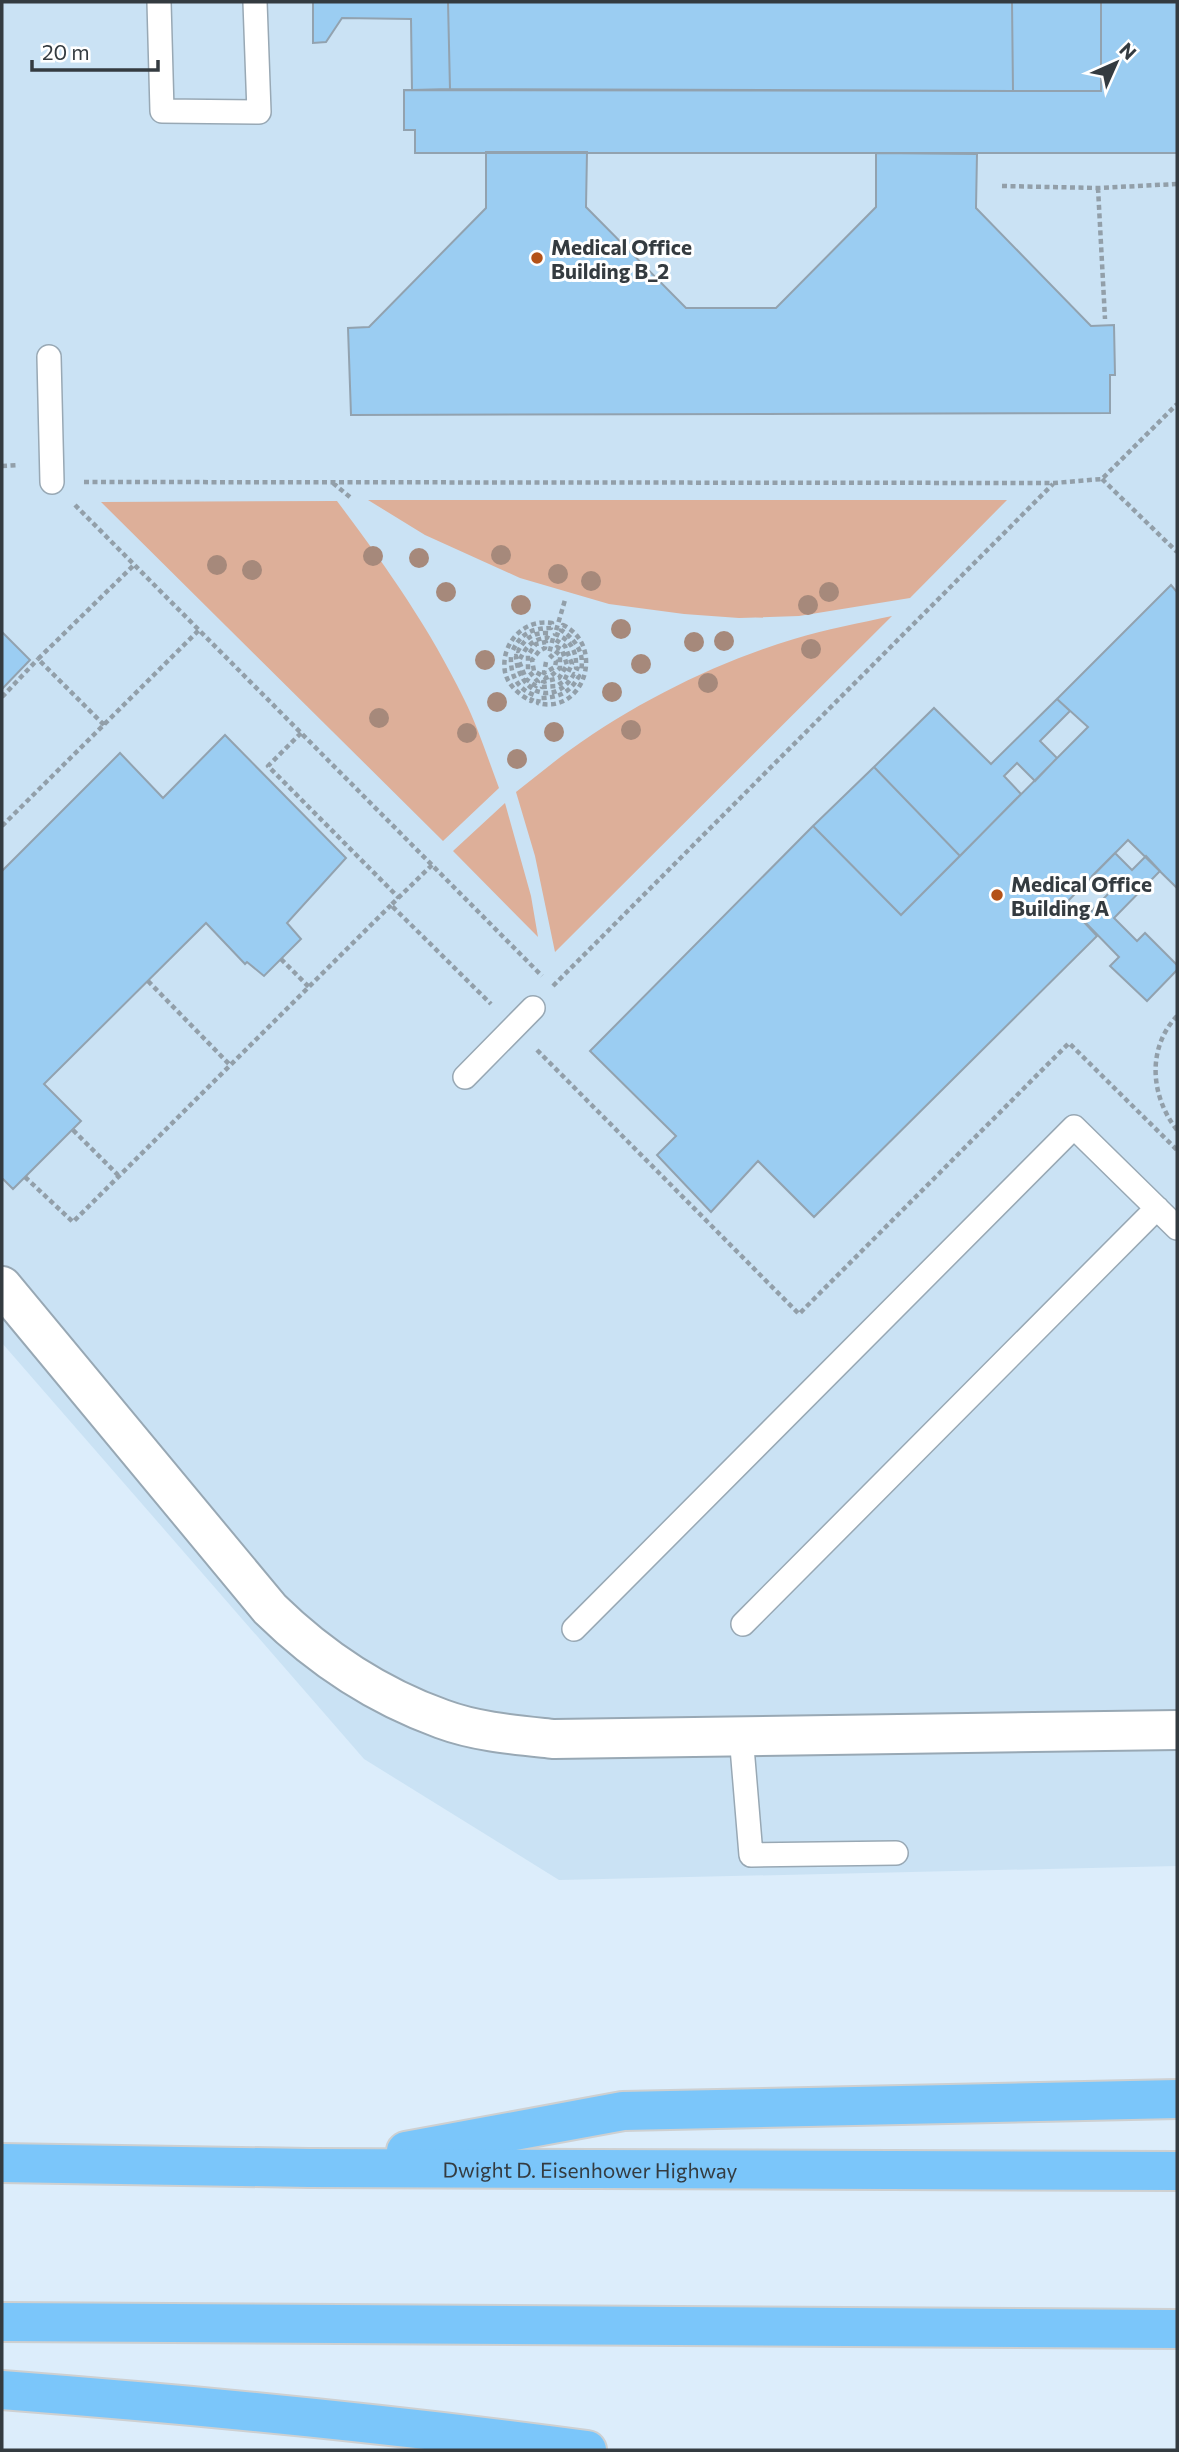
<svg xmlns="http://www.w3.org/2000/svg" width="1179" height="2452" font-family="Commissioner,sans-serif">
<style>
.built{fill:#cae2f4}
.green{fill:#ddaf99}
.building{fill:#9bcdf2;stroke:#92a2af;stroke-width:2}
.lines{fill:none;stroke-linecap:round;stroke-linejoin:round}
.lane-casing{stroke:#98a8b4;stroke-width:26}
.street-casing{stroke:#98a8b4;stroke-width:42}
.highway-casing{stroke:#ced0d1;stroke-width:42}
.path{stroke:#929fa9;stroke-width:4.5;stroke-dasharray:5 3.5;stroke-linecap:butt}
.lane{stroke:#fff;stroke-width:23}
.street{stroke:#fff;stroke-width:38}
.highway{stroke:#7bc6fa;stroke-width:38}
.tree{fill:#a6897b}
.poi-dot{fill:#b45218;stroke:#fff;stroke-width:2.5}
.labels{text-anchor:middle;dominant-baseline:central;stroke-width:6;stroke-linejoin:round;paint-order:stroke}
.poi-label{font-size:21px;font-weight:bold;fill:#343b40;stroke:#fff;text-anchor:start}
.street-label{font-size:21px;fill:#343b40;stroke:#fff}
</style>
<rect width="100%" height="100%" fill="#dcedfb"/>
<!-- built -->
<path class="built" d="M 2,2 L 1177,2 L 1177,1866 L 559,1880 L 364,1759 L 2,1343 Z"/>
<!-- green -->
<path class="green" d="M 368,500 L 1007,500 L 910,598 L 799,616 L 739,618 L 684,614 L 609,604 L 520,578 L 425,535 Z
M 337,501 C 385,565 429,627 464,699 C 478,727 488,759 499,788 L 443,841 L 101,502 Z
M 892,616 L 555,952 L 535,856 L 516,792 C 534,778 552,763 570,750 C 637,702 715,663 794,639 C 826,629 860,623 892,616 Z
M 505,803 L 531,896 L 538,937 L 453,851 Z"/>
<!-- building -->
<path class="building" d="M 313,2 L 448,2 L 450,89 L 412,90 L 411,19 L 342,18 L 326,42 L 313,43 Z
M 448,2 L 1012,2 L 1013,91 L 450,89 Z
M 1012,2 L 1101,2 L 1101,91 L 1013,91 Z
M 1101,2 L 1177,2 L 1177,153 L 415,153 L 415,130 L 404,130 L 404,90 L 1101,91 Z
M 486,152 L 587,152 L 586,207 L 686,308 L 776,308 L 876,207 L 876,153 L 977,154 L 976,208 L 1091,326 L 1114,325 L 1115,375 L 1110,375 L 1110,413 L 351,415 L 348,328 L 369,327 L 486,208 Z
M 1171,585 L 1177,592 L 1177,888 L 1128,840 L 1066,903 L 1097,936 L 814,1217 L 758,1161 L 711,1212 L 657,1155 L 676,1136 L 590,1051 L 813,826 L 901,915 L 1088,727 L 1057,699 Z
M 2,632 L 30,660 L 2,689 Z
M 1057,699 L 1070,711 L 1040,741 L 1057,758 L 1035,781 L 1017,763 L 1004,776 L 1021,794 L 960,856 L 874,767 L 934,708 L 991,764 Z
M 225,735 L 346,858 L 287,923 L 301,939 L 264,976 L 247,962 L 245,964 L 206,923 L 44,1084 L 81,1121 L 13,1189 L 2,1178 L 2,871 L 120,753 L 163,798 Z
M 874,767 L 960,856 L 901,915 L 813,826 Z
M 1115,853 L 1132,870 L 1146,856 L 1160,871 L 1114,918 L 1137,941 L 1145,933 L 1177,965 L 1177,970 L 1147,1001 L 1110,966 L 1119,957 L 1083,920 L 1109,893 L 1092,876 Z"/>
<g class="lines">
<!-- lane casing -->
<g class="lane-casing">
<path id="lane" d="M 159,2 L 162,111 L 259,112 L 255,2
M 49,357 L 52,482
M 465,1077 L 533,1008
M 743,1624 L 1157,1208
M 574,1629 L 1074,1127 L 1177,1228
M 741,1735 L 751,1855 L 896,1853"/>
</g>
<!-- street casing -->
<g class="street-casing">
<path id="street" d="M 2,1286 L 270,1609 C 320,1658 375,1695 442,1719 C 477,1732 516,1735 554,1739 L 1177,1730"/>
</g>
<!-- highway casing -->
<g class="highway-casing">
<g id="highway">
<path d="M 406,2151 L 623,2111 L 1177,2099"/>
<path id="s1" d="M 2,2163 L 309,2168 L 1177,2171"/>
<path d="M 2,2322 L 1177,2329"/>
<path d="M 2,2390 C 197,2405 393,2424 587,2450"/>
</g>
</g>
<!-- path -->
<path class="path" d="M 1002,186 L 1098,188 L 1177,184
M 1098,188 L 1105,319
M 2,466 L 19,465
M 1102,479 L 1177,552
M 84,482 L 1054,483 L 1102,479 L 1177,404
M 333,483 L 351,498
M 75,505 L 542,976
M 546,662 L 544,673 L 555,667 L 556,661 L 549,654 L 553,638 L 565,646 L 572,664 L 564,681 L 557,686 L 542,687 L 543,682 L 559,678 L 567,665 L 562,650 L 557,647 L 555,651 L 560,655 L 560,668 L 551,676 L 546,678 L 534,671 L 532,660 L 539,651 L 545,648 L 546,642 L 536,644 L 528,655 L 528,670 L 538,682 L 536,686 L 526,679 L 519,661 C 525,648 533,638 547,638 L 549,633 C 534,632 525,638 518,651 L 513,650 C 521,633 533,628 551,628 L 552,623 C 524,618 500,644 505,672 C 508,686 520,695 531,701 L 534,695 C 517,689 510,674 511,657 L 516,656 C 518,693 555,708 574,674 L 579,676 C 570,693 558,698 539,698 L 538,703 C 584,715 606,646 563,625 L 561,630 C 575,639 585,653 581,670 L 576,668 C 577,652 571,639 555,634 L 565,600
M 2,697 L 38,659
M 104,725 L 38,659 L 134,565
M 301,733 L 268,766 L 399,898
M 2,826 L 199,630
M 432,865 L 391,905 L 491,1004
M 281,959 L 309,987
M 148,981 L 230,1065
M 553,986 L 1053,484
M 1177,1016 C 1146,1049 1151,1097 1177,1130
M 537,1050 L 799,1314 L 1069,1043 L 1177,1150
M 73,1130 L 118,1175
M 25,1177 L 73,1222 L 391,905"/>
<!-- lane -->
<use href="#lane" class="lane"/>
<!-- street -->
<use href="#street" class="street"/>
<!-- highway -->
<use href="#highway" class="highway"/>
</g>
<!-- trees -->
<g class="tree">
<circle cx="501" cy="555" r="10"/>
<circle cx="373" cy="556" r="10"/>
<circle cx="419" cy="558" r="10"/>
<circle cx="217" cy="565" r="10"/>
<circle cx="252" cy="570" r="10"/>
<circle cx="558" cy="574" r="10"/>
<circle cx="591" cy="581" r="10"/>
<circle cx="446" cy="592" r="10"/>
<circle cx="829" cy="592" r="10"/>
<circle cx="521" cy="605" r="10"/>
<circle cx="808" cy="605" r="10"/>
<circle cx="621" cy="629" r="10"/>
<circle cx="724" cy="641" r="10"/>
<circle cx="694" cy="642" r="10"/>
<circle cx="811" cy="649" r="10"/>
<circle cx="485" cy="660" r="10"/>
<circle cx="641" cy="664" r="10"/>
<circle cx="708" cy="683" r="10"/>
<circle cx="612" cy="692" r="10"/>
<circle cx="497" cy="702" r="10"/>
<circle cx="379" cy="718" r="10"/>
<circle cx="631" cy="730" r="10"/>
<circle cx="554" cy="732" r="10"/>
<circle cx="467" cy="733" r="10"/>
<circle cx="517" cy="759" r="10"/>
</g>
<!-- markers -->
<g class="poi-dot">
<circle cx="537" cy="258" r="7"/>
<circle cx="997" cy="895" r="7"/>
</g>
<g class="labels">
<!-- poi labels -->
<g class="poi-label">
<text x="551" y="246">Medical Office<tspan x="551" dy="24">Building B_2</tspan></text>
<text x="1011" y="883">Medical Office<tspan x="1011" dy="24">Building A</tspan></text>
</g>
<!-- street labels -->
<g class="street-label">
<text stroke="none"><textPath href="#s1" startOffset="588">Dwight D. Eisenhower Highway</textPath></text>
</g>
</g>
<!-- border -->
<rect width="1179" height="2452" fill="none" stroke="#343b40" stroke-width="7"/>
<!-- north arrow -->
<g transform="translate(1116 63) rotate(45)" stroke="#ffffff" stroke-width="5" paint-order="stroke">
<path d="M0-5L12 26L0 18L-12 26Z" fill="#343b40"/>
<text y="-10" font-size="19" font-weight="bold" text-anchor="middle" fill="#343b40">N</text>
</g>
<!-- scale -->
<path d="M32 60v10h126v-10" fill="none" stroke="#343b40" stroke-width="3.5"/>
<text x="42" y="60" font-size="21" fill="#343b40" stroke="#ffffff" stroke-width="5" paint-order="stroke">20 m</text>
</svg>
